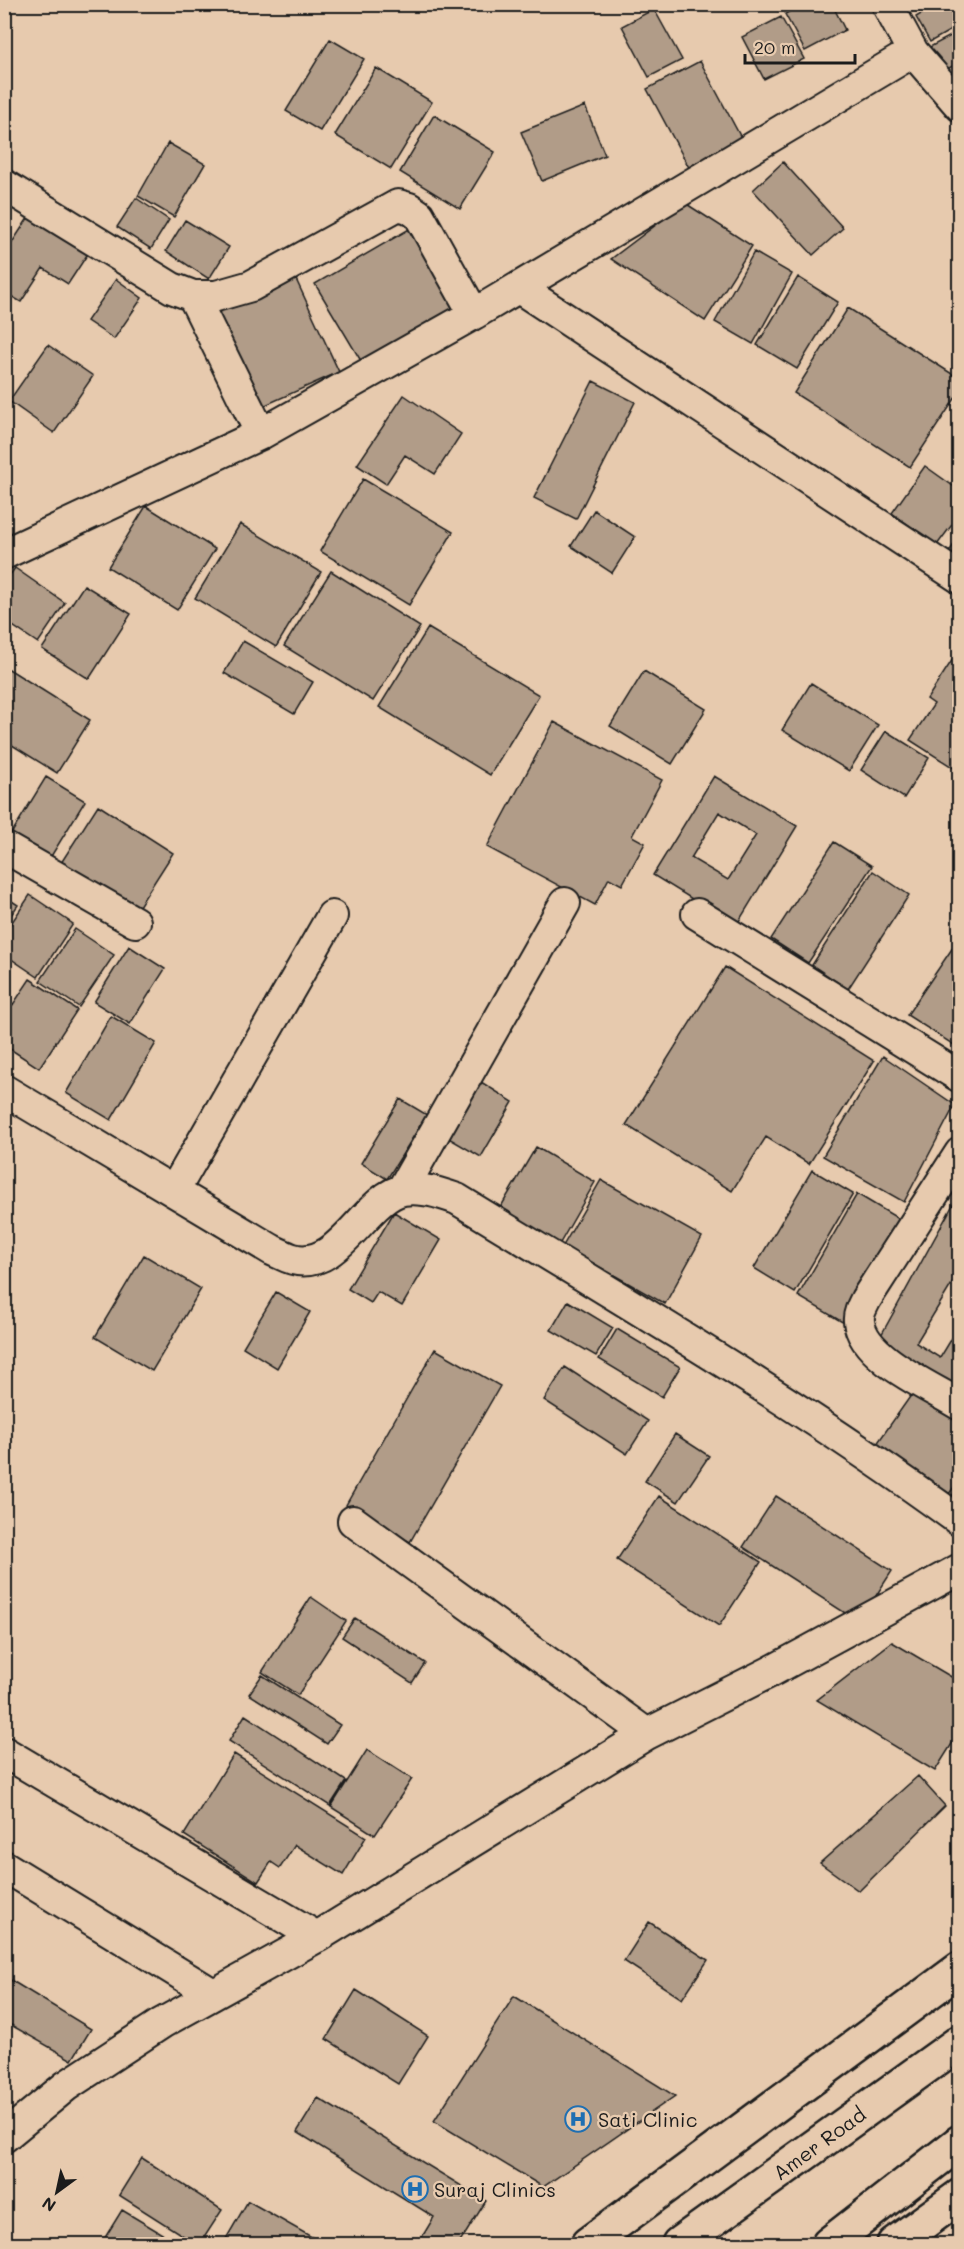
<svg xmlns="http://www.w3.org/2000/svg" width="964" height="2249" font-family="Mali,sans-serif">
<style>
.building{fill:#b19c88;stroke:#1c1c1c;stroke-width:1.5;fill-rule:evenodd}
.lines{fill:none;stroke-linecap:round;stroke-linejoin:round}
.minor-casing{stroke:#1c1c1c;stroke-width:34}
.tertiary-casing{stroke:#1c1c1c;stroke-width:38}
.trunk-casing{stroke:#1c1c1c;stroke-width:38}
.minor{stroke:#e7caae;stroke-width:30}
.tertiary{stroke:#e7caae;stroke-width:33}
.trunk{stroke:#e7caae;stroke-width:33}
.labels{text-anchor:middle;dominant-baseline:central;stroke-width:4.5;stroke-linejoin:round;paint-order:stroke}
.poi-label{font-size:20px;fill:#1c1c1c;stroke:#e7caae;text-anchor:start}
.street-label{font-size:20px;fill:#1c1c1c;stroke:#e7caae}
</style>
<rect width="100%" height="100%" fill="#e7caae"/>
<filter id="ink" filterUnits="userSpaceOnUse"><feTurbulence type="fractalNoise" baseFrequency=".0167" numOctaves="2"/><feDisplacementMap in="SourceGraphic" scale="12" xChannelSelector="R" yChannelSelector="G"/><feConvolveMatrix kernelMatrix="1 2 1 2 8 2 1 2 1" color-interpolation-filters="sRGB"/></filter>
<g filter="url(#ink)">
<!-- building -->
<path class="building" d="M 803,4 L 832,4 L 845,30 L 805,51 L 785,14 Z
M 938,4 L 960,4 L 960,25 L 930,42 L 916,17 Z
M 654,9 L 682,60 L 649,77 L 622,26 Z
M 781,17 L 804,59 L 764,79 L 742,37 Z
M 960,31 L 960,62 L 940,73 L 926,49 Z
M 330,39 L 364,59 L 320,131 L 286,111 Z
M 700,61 L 746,147 L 693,175 L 647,89 Z
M 376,68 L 432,102 L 391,169 L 335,135 Z
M 585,106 L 605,155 L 542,181 L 521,132 Z
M 434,115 L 495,152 L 460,209 L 400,172 Z
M 168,143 L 205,164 L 174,217 L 138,196 Z
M 783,162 L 843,228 L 813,255 L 753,190 Z
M 136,198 L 169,220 L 151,249 L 117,227 Z
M 685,203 L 752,246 L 705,321 L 611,259 Z
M 30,215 L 89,252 L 68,284 L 43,268 L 21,302 L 4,292 L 4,255 Z
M 185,220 L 229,247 L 209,279 L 166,251 Z
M 411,228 L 463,315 L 367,371 L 315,284 Z
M 754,252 L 792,274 L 753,344 L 715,322 Z
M 294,275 L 339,372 L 261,407 L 216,311 Z
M 798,277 L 838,302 L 797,369 L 757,345 Z
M 116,279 L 142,298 L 114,339 L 87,321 Z
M 848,308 L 960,379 L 960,391 L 910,467 L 794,393 Z
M 48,345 L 93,376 L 54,433 L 9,401 Z
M 593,381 L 635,402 L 576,519 L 534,498 Z
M 404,395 L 461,434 L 435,474 L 405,455 L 386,484 L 357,465 Z
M 925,466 L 960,491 L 960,514 L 937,545 L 892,513 Z
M 363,479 L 453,532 L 409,605 L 320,551 Z
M 146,506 L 215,549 L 177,610 L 108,567 Z
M 594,510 L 635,537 L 612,573 L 571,546 Z
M 240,524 L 321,572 L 276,647 L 195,598 Z
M 960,535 L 960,574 L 942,563 Z
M 15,568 L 65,603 L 38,643 L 4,620 L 4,583 Z
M 331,571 L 420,627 L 373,701 L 284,646 Z
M 84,585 L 131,614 L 89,679 L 42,649 Z
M 428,628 L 539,695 L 490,775 L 379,707 Z
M 243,641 L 313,682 L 294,714 L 224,673 Z
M 960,648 L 960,772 L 910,740 L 934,704 L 927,699 Z
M 4,666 L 90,720 L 57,773 L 4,740 Z
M 644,671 L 706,709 L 672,764 L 610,726 Z
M 811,683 L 878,725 L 849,771 L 782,730 Z
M 554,722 L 662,780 L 632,836 L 645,843 L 622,885 L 609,878 L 595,905 L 487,847 Z
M 886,731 L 929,758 L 904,798 L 861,770 Z
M 714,776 L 797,826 L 736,926 L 653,875 ZM 719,812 L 756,835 L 728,880 L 691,858 Z
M 46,777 L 85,801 L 50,858 L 11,834 Z
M 98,805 L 173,853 L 134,914 L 59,866 Z
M 834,842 L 872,866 L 808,963 L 771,939 Z
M 873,871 L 909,895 L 848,989 L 812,965 Z
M 30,895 L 73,924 L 38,977 L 4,954 L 4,934 Z
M 4,896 L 18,905 L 4,925 Z
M 75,929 L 114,955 L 79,1007 L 40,981 Z
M 960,937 L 960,1049 L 907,1015 Z
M 129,946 L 165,969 L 130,1024 L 94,1002 Z
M 725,967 L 874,1061 L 809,1164 L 766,1137 L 732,1191 L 626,1125 Z
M 30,979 L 77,1010 L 39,1068 L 4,1045 L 4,1018 Z
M 111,1016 L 156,1043 L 111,1120 L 66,1093 Z
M 883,1056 L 955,1105 L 904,1202 L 823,1156 Z
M 473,1077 L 513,1102 L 481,1157 L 440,1133 Z
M 400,1099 L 427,1115 L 387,1179 L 361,1163 Z
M 536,1147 L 595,1182 L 556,1250 L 496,1215 Z
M 812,1170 L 853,1194 L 795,1293 L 754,1268 Z
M 601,1180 L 702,1237 L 665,1304 L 563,1246 Z
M 960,1192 L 960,1286 L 953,1282 L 916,1343 L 940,1358 L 960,1325 L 960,1380 L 952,1393 L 879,1339 Z
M 857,1194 L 904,1222 L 844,1323 L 798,1296 Z
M 394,1212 L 441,1240 L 402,1306 L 378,1292 L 371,1303 L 348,1289 Z
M 144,1255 L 201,1289 L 152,1371 L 95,1337 Z
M 276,1292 L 310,1312 L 277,1368 L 243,1347 Z
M 568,1301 L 613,1328 L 596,1356 L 551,1330 Z
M 617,1329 L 680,1367 L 662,1397 L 599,1359 Z
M 435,1349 L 500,1386 L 410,1542 L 346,1505 Z
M 565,1367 L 648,1421 L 627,1454 L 544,1400 Z
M 914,1391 L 960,1422 L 960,1479 L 946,1498 L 874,1448 Z
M 675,1434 L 709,1456 L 678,1502 L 645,1481 Z
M 960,1486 L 960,1510 L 948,1501 Z
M 659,1496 L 761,1562 L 719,1626 L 617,1560 Z
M 776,1496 L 892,1571 L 859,1622 L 743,1547 Z
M 311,1597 L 346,1621 L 298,1695 L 262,1672 Z
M 355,1618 L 425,1663 L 412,1683 L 342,1637 Z
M 892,1642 L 960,1682 L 960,1731 L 935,1771 L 817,1700 Z
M 262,1675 L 340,1725 L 327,1744 L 249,1694 Z
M 245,1715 L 346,1781 L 330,1806 L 229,1741 Z
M 367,1750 L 412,1779 L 375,1835 L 331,1807 Z
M 234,1754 L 366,1837 L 343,1875 L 295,1845 L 280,1868 L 271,1862 L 258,1882 L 184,1835 Z
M 918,1776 L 945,1806 L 859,1891 L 820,1863 Z
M 649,1922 L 708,1960 L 682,1999 L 624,1961 Z
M 4,1976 L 91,2029 L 72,2060 L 4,2021 Z
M 356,1990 L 428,2036 L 398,2084 L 326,2039 Z
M 514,1996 L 675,2096 L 543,2187 L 434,2121 Z
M 318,2098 L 486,2201 L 459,2244 L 435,2244 L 422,2237 L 434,2217 L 297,2132 Z
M 142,2158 L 222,2210 L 200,2244 L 196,2244 L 119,2195 Z
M 248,2201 L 324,2244 L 223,2244 Z
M 122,2210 L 179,2244 L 101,2244 Z"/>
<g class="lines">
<!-- minor casing -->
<g class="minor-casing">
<path id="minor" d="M 913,52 L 960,106
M 4,185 L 172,288 L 193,296 L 216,296 L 251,286 L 398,205 L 409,208 L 419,215 L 474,314
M 519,288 L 960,578
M 193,296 L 261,434
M 4,554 L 261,434 L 474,314 L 913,52 L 887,4
M 4,847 L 135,922
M 697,914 L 960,1077
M 4,1090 L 272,1250 C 279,1253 286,1257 293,1259 C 339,1272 366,1197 403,1190 C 422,1187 440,1193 457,1199 C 627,1303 799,1403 960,1521
M 960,1153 L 866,1299 C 863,1305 858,1314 859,1321 C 862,1358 932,1387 960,1405
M 402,1190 L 565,903
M 174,1191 L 332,916
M 353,1521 L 647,1734
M 4,1752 L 317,1937
M 4,1866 L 213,1994
M 4,2137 L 66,2086 L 162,2023 L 317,1937 L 647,1734 L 770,1672 L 960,1569"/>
</g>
<!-- tertiary casing -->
<g class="tertiary-casing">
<path id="tertiary" d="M 588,2244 L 960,1969
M 894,2244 L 960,2196"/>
</g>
<!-- trunk casing -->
<g class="trunk-casing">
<path id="trunk" d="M 679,2244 L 960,2042
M 829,2244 L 960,2142"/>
</g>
<!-- minor -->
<use href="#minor" class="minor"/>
<!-- tertiary -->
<use href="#tertiary" class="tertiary"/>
<!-- trunk -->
<use href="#trunk" class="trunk"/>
</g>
</g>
<!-- icons -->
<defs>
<g id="hospital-ring" transform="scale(1.35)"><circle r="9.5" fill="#e7caae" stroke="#1f6fb2" stroke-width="1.5"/><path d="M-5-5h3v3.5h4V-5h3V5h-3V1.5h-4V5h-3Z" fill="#1f6fb2"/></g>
</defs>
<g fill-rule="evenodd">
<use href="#hospital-ring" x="578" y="2119"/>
<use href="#hospital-ring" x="415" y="2189"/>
</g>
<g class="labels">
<!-- poi labels -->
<g class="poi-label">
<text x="598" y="2119">Sati Clinic</text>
<text x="434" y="2189">Suraj Clinics</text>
</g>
<!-- street labels -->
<g class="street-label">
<text transform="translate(819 2143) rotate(-36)">Amer Road</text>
</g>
</g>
<!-- margin -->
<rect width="964" height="2249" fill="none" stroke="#e7caae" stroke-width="24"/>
<rect x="12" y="12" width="940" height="2225" fill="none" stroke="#1c1c1c" stroke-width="2" filter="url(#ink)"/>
<!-- north arrow -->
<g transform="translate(57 2192) rotate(213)" stroke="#e7caae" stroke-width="4.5" paint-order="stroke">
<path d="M0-4.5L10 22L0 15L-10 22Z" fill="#1c1c1c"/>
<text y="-9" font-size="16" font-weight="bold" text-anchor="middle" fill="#1c1c1c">N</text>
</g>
<!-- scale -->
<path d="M745 54v9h110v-9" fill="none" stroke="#1c1c1c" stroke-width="3"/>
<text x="754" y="54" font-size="18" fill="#1c1c1c" stroke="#e7caae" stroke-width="4.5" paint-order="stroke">20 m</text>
</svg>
